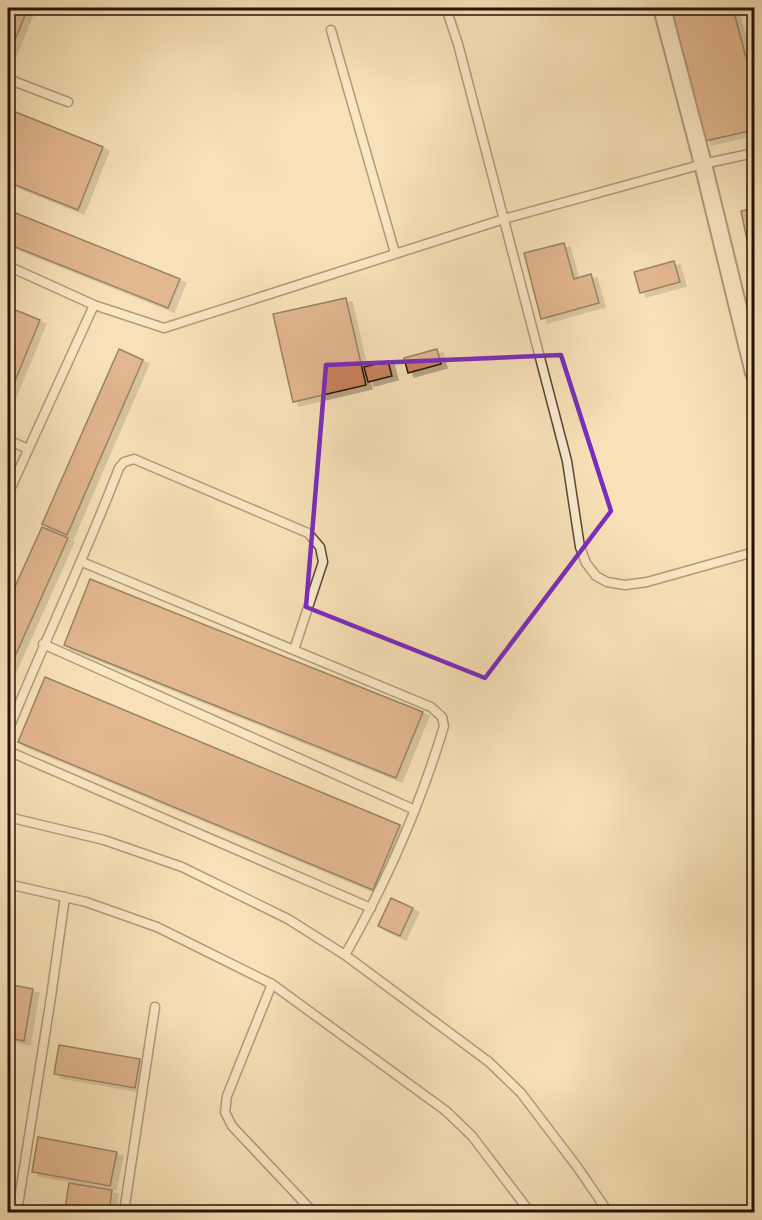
<svg xmlns="http://www.w3.org/2000/svg" width="762" height="1220" font-family="'Old Standard TT',serif">
<style>
.building{fill:#ca835e;stroke:#241306;stroke-width:1.5;filter:url(#shadow)}
.lines{fill:none;stroke-linecap:round;stroke-linejoin:round}
.service-casing{stroke:#594632;stroke-width:11}
.minor-casing{stroke:#594632;stroke-width:20}
.service{stroke:#faecd1;stroke-width:8}
.minor{stroke:#faecd1;stroke-width:16}
.marked{fill:none;stroke:#7b2cbf;stroke-width:4.5;stroke-linejoin:round}
</style>
<defs>
<filter id="shadow"><feDropShadow dx="6" dy="4" stdDeviation="0" flood-color="#0004"/></filter>
</defs>
<rect width="100%" height="100%" fill="#f8e1b8"/>
<filter id="stains"><feTurbulence type="fractalNoise" baseFrequency=".00333" numOctaves="4"/><feColorMatrix values="0 0 0 0 .2 0 0 0 0 .09 0 0 0 0 .02 0 0 0 .5 -.17"/></filter>
<radialGradient id="worn" r=".72"><stop offset=".6" stop-color="#630" stop-opacity="0"/><stop offset="1" stop-color="#630" stop-opacity=".3"/></radialGradient>
<!-- building -->
<path class="building" d="M 8,8 L 28,8 L 8,57 Z
M 669,8 L 733,8 L 754,88 L 754,130 L 705,141 Z
M 8,109 L 103,147 L 78,210 L 8,182 Z
M 754,208 L 754,269 L 753,269 L 741,211 Z
M 8,210 L 180,279 L 168,308 L 8,244 Z
M 564,243 L 574,279 L 591,274 L 599,303 L 541,319 L 524,253 Z
M 674,261 L 680,282 L 640,293 L 634,272 Z
M 346,298 L 366,385 L 293,402 L 273,314 Z
M 8,307 L 40,320 L 8,398 Z
M 119,349 L 143,360 L 67,535 L 42,524 Z
M 437,349 L 441,364 L 408,373 L 404,358 Z
M 388,361 L 392,376 L 368,382 L 364,367 Z
M 42,527 L 68,538 L 8,672 L 8,602 Z
M 90,579 L 423,712 L 396,778 L 64,645 Z
M 45,677 L 400,825 L 373,890 L 18,742 Z
M 391,898 L 413,908 L 400,936 L 378,926 Z
M 8,984 L 33,989 L 24,1041 L 8,1038 Z
M 59,1045 L 140,1059 L 135,1088 L 54,1074 Z
M 38,1137 L 117,1152 L 110,1186 L 32,1172 Z
M 69,1183 L 112,1190 L 109,1212 L 88,1212 L 65,1209 Z"/>
<g class="lines">
<!-- service casing -->
<g class="service-casing">
<path id="service" d="M 446,8 L 458,44 L 567,461 L 580,547 L 586,563 L 596,576 L 607,582 L 625,585 L 647,582 L 754,552
M 331,30 L 395,253
M 8,79 L 68,102
M 8,266 L 94,305 L 164,328 L 504,219 L 703,164 L 754,153
M 8,440 L 28,449
M 8,494 L 94,305
M 82,562 L 431,707 L 442,717 L 444,726 C 420,806 386,883 345,955
M 43,644 L 415,810
M 8,731 C 44,642 85,557 119,468 L 124,462 L 134,459 L 308,533 L 320,547 L 323,562 L 294,650
M 8,751 L 371,908
M 8,817 L 104,840 L 182,867 L 288,919 L 345,955 L 489,1062 L 521,1093 L 578,1168 L 608,1212
M 8,884 L 86,902 L 157,927 L 272,984 L 446,1111 L 472,1136 L 530,1212
M 272,984 L 227,1096 L 225,1112 L 232,1126 L 313,1212
M 17,1212 L 51,997 L 65,897
M 124,1212 L 155,1007"/>
</g>
<!-- minor casing -->
<g class="minor-casing">
<path id="minor" d="M 662,8 L 703,164 L 754,373"/>
</g>
<!-- service -->
<use href="#service" class="service"/>
<!-- minor -->
<use href="#minor" class="minor"/>
</g>
<!-- marked area -->
<path d="M0 0H762V1220H0ZM 561,355 L 611,511 L 485,678 L 306,607 L 326,365 Z" fill="#f8e1b8" fill-opacity=".55" fill-rule="evenodd"/>
<path class="marked" d="M 561,355 L 611,511 L 485,678 L 306,607 L 326,365 Z"/>
<!-- margin -->
<rect width="762" height="1220" fill="none" stroke="#f8e1b8" stroke-width="30"/>
<rect x="9" y="9" width="744" height="1202" fill="none" stroke="#241306" stroke-width="3"/>
<rect x="15" y="15" width="732" height="1190" fill="none" stroke="#241306" stroke-width="1.5"/>
<rect width="100%" height="100%" filter="url(#stains)"/>
<rect width="100%" height="100%" fill="url(#worn)"/>
</svg>
